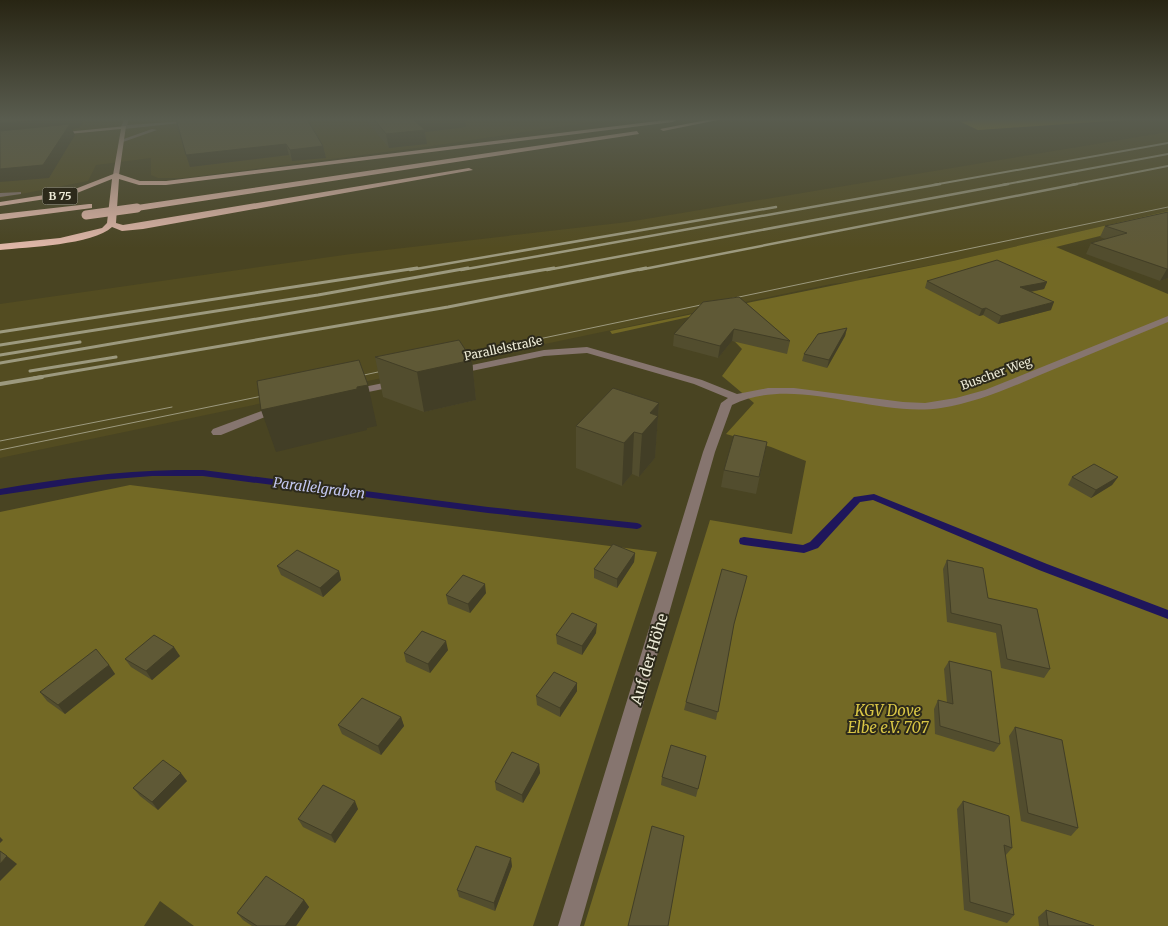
<svg xmlns="http://www.w3.org/2000/svg" width="1168" height="926" font-family="Merriweather,serif">
<style>
.built{fill:#534c21}
.green{fill:#736925}
.forest{fill:#8f801a}
.lines{fill:none;stroke-linecap:round;stroke-linejoin:round}
.stream{fill:#1f165b;fill-rule:evenodd}
.minor{fill:#86756f;fill-rule:evenodd}
.major{fill:#c7a498;fill-rule:evenodd}
.highway{fill:#e0b7a8;fill-rule:evenodd}
.tram{stroke:#9c997e;stroke-width:1}
.rail-far3{stroke:#9c997e;stroke-width:2}
.rail-far2{stroke:#9c997e;stroke-width:2.5}
.rail-far1{stroke:#9c997e;stroke-width:3}
.rail{stroke:#9c997e;stroke-width:4}
.highway-bridge{stroke:#e0b7a8;stroke-width:9}
.wall{fill:#524d2e}
.shaded-wall{fill:#423e26}
.building{fill:#5f5936;stroke:#423e26}
.labels{text-anchor:middle;dominant-baseline:central;stroke-width:4;stroke-linejoin:round;paint-order:stroke}
.shield{fill:#2d2a1b;stroke:#b3b19f;stroke-width:1}
.shield-label{font-size:11px;font-weight:bold;fill:#edebd7}
.street-label{font-size:12px;fill:#edebd7;stroke:#2d2a1b}
.water-label{font-size:14px;font-style:italic;fill:#c3c7f1;stroke:#2d2a1b}
.near-street-label{font-size:15px;fill:#edebd7;stroke:#2d2a1b}
.near-park-label{font-size:15px;font-style:italic;fill:#d9c645;stroke:#2d2a1b}
</style>
<rect width="100%" height="100%" fill="#494422"/>
<!-- built -->
<path class="built" d="M 0,119 L 612,119 L 432,146 L 184,178 L 158,178 L 151,175 L 151,158 L 96,165 L 88,181 L 0,198 Z
M 1168,132 L 1168,211 L 953,261 L 868,277 L 865,280 L 831,284 L 0,458 L 0,304 L 351,254 L 628,222 Z"/>
<!-- green -->
<path class="green" d="M 1168,211 L 1168,219 L 1056,247 L 1168,294 L 1168,926 L 584,926 L 710,520 L 792,534 L 806,461 L 771,447 L 726,434 L 754,403 L 722,376 L 742,349 L 707,313 L 612,334 L 610,331 L 953,261 Z
M 130,485 L 657,552 L 533,926 L 194,926 L 160,901 L 144,926 L 0,926 L 0,512 Z"/>
<!-- forest -->
<path class="forest" d="M 982,119 L 1139,119 L 978,130 L 961,122 Z"/>
<g class="lines">
<!-- stream -->
<path class="stream" d="M 177,470 L 203,470 L 488,507 L 637,523 L 640,524 L 642,526 L 640,528 L 637,529 L 488,513 L 203,476 L 152,476 L 101,480 L 0,495 L 0,489 C 59,479 117,471 177,470 Z
M 874,494 L 1047,564 L 1168,610 L 1168,619 L 1039,570 L 873,500 L 860,502 L 818,548 L 804,553 L 744,545 L 740,544 L 739,541 L 740,538 L 744,537 L 803,545 L 810,542 L 854,497 Z"/>
<!-- minor -->
<path class="minor" d="M 124,119 L 129,119 L 127,125 L 218,119 L 124,129 L 121,127 Z
M 152,129 L 157,130 L 123,142 L 118,141 Z
M 21,192 L 21,194 L 0,197 L 0,193 Z
M 1168,316 L 1168,322 C 1129,338 1091,354 1052,370 C 1016,385 980,402 941,408 C 873,418 796,374 732,405 L 715,452 L 580,926 L 558,926 L 703,452 L 721,403 L 728,398 L 694,384 L 587,353 L 544,356 L 457,374 L 453,373 L 453,369 L 544,350 L 587,347 L 702,380 L 737,394 L 768,388 L 794,388 L 903,402 L 925,403 L 956,398 L 985,390 Z
M 398,380 L 403,383 L 402,385 L 354,395 L 349,392 L 354,389 Z
M 278,405 L 282,406 L 284,408 L 282,410 L 221,435 L 213,435 L 211,432 L 213,429 Z"/>
<!-- major -->
<path class="major" d="M 126,126 L 119,175 L 116,177 L 113,175 L 121,129 L 58,135 L 55,133 Z"/>
<!-- highway -->
<path class="highway" d="M 674,119 L 676,120 L 673,122 L 166,185 L 139,185 L 119,179 L 116,223 L 123,225 L 469,168 L 473,170 L 143,229 L 122,231 L 112,227 C 93,245 27,247 0,250 L 0,244 L 60,238 L 102,228 L 107,223 L 112,179 L 72,195 L 0,206 L 0,202 L 70,191 L 116,173 L 140,181 L 166,181 Z
M 712,119 L 723,119 L 663,131 L 660,129 Z
M 637,131 L 639,134 L 137,211 L 133,208 L 137,205 Z
M 89,204 L 92,204 L 92,208 L 0,220 L 0,214 Z"/>
<!-- tram -->
<path class="tram" d="M 453,357 L 1168,207
M 350,378 L 392,369
M 0,441 L 172,407
M 0,450 L 272,394"/>
<!-- rail-far3 -->
<path class="rail-far3" d="M 933,185 L 1168,143
M 1002,185 L 1168,154
M 1071,185 L 1168,166"/>
<!-- rail-far2 -->
<path class="rail-far2" d="M 410,270 L 776,207
M 461,270 L 940,184
M 547,270 L 1008,184
M 639,270 L 1077,184"/>
<!-- rail-far1 -->
<path class="rail-far1" d="M 0,332 L 417,268
M 0,345 L 318,295 L 468,268
M 0,355 L 80,342
M 0,363 L 554,268
M 30,371 L 116,357
M 34,378 L 448,307 L 646,268"/>
<!-- rail -->
<path class="rail" d="M 0,384 L 42,377"/>
<!-- highway-bridge -->
<path class="highway-bridge" d="M 86,215 L 137,208"/>
</g>
<!-- wall -->
<path class="wall" d="M 176,119 L 323,146 L 326,158 L 292,161 L 289,155 L 190,167 Z
M 365,119 L 466,119 L 466,127 L 425,132 L 427,144 L 389,148 Z
M 1168,212 L 1168,278 L 1160,281 L 1086,254 L 1091,243 L 1105,239 L 1100,237 L 1105,226 Z
M 927,281 L 1047,282 L 1044,289 L 1031,292 L 1051,310 L 998,324 L 983,315 L 979,316 L 925,288 Z
M 739,297 L 790,341 L 787,354 L 732,341 L 718,358 L 673,346 L 674,334 Z
M 847,328 L 845,336 L 827,368 L 802,361 L 804,354 Z
M 375,357 L 472,360 L 476,400 L 424,412 L 383,397 Z
M 659,403 L 655,458 L 639,477 L 632,474 L 622,486 L 576,468 L 576,426 Z
M 767,442 L 756,494 L 721,487 L 724,470 Z
M 1072,477 L 1118,477 L 1112,485 L 1091,498 L 1068,485 Z
M 635,553 L 634,562 L 617,588 L 594,578 L 594,569 Z
M 947,560 L 988,598 L 1050,669 L 1044,678 L 1001,668 L 996,633 L 947,622 L 943,569 Z
M 277,566 L 339,571 L 341,580 L 323,597 L 281,575 Z
M 486,593 L 470,613 L 448,604 L 446,595 Z
M 733,630 L 716,720 L 684,710 L 686,702 Z
M 596,633 L 582,655 L 557,644 L 556,635 Z
M 448,650 L 430,673 L 406,662 L 404,653 Z
M 180,656 L 152,680 L 131,667 L 125,659 Z
M 949,661 L 1000,744 L 994,752 L 935,734 L 934,709 L 938,700 L 947,703 L 944,669 Z
M 109,665 L 115,674 L 65,714 L 47,701 L 40,692 Z
M 577,683 L 577,691 L 560,717 L 537,705 L 536,696 Z
M 401,717 L 404,726 L 381,755 L 342,734 L 338,725 Z
M 1015,727 L 1078,828 L 1071,836 L 1021,821 L 1009,736 Z
M 706,756 L 696,797 L 661,785 L 662,777 Z
M 539,764 L 540,773 L 523,803 L 496,790 L 495,782 Z
M 187,781 L 158,810 L 140,796 L 133,788 Z
M 963,801 L 1012,848 L 1005,856 L 1014,915 L 1007,923 L 964,910 L 957,809 Z
M 358,809 L 335,843 L 303,827 L 298,819 Z
M 512,866 L 495,911 L 459,897 L 457,890 Z
M 304,900 L 309,907 L 296,926 L 252,926 L 243,920 L 237,913 Z
M 1046,910 L 1094,926 L 1039,926 L 1038,917 Z"/>
<!-- shaded-wall -->
<path class="shaded-wall" d="M 58,119 L 85,119 L 79,128 L 72,129 L 75,135 L 49,178 L 0,182 L 0,123 Z
M 143,119 L 158,119 L 143,120 Z
M 413,119 L 466,119 L 466,127 L 425,132 L 427,144 L 389,148 L 386,134 Z
M 577,119 L 590,119 L 577,121 Z
M 286,144 L 289,155 L 190,167 L 186,155 Z
M 323,146 L 326,158 L 292,161 L 290,150 Z
M 1167,269 L 1168,269 L 1168,278 L 1160,281 Z
M 1047,282 L 1044,289 L 1017,294 L 1020,287 Z
M 1054,302 L 1051,310 L 998,324 L 1001,316 Z
M 986,308 L 983,315 L 979,316 L 982,309 Z
M 847,328 L 845,336 L 827,368 L 829,360 Z
M 734,329 L 732,341 L 718,358 L 720,346 Z
M 472,360 L 476,400 L 424,412 L 417,372 Z
M 368,385 L 377,426 L 367,428 L 367,430 L 276,452 L 261,410 Z
M 659,403 L 655,458 L 639,477 L 642,434 L 650,413 Z
M 634,432 L 632,474 L 622,486 L 624,443 Z
M 1118,477 L 1112,485 L 1091,498 L 1096,490 Z
M 635,553 L 634,562 L 617,588 L 617,579 Z
M 339,571 L 341,580 L 323,597 L 320,588 Z
M 485,584 L 486,593 L 470,613 L 468,604 Z
M 597,624 L 596,633 L 582,655 L 582,646 Z
M 446,641 L 448,650 L 430,673 L 428,664 Z
M 174,647 L 180,656 L 152,680 L 146,671 Z
M 109,665 L 115,674 L 65,714 L 58,705 Z
M 577,683 L 577,691 L 560,717 L 560,708 Z
M 401,717 L 404,726 L 381,755 L 378,746 Z
M 539,764 L 540,773 L 523,803 L 522,795 Z
M 181,773 L 187,781 L 158,810 L 152,802 Z
M 355,801 L 358,809 L 335,843 L 331,835 Z
M 0,837 L 3,840 L 0,843 Z
M 7,856 L 17,864 L 0,881 L 0,864 Z
M 511,858 L 512,866 L 495,911 L 494,903 Z
M 304,900 L 309,907 L 296,926 L 285,926 Z"/>
<!-- building -->
<path class="building" d="M 0,119 L 58,119 L 0,123 Z
M 176,119 L 307,119 L 323,146 L 290,150 L 286,144 L 186,155 Z
M 374,119 L 413,119 L 425,130 L 386,134 Z
M 70,124 L 43,165 L 0,169 L 0,131 Z
M 1168,212 L 1168,269 L 1167,269 L 1091,243 L 1127,233 L 1105,226 Z
M 997,260 L 1047,282 L 1020,287 L 1054,302 L 1001,316 L 986,308 L 982,309 L 927,281 Z
M 739,297 L 790,341 L 734,329 L 720,346 L 674,334 L 703,302 Z
M 847,328 L 829,360 L 804,354 L 818,334 Z
M 459,340 L 472,360 L 417,372 L 375,357 Z
M 359,360 L 368,385 L 357,387 L 357,389 L 261,410 L 257,381 Z
M 613,388 L 659,403 L 650,413 L 658,416 L 642,434 L 634,432 L 624,443 L 576,426 Z
M 734,435 L 767,442 L 759,477 L 724,470 Z
M 1094,464 L 1118,477 L 1096,490 L 1072,477 Z
M 613,544 L 635,553 L 617,579 L 594,569 Z
M 297,550 L 339,571 L 320,588 L 277,566 Z
M 947,560 L 983,568 L 988,598 L 1037,609 L 1050,669 L 1007,659 L 1001,625 L 951,613 Z
M 722,569 L 747,576 L 734,624 L 718,712 L 686,702 Z
M 463,575 L 485,584 L 468,604 L 446,595 Z
M 572,613 L 597,624 L 582,646 L 556,635 Z
M 422,631 L 446,641 L 428,664 L 404,653 Z
M 154,635 L 174,647 L 146,671 L 125,659 Z
M 96,649 L 109,665 L 58,705 L 40,692 Z
M 949,661 L 991,671 L 1000,744 L 940,726 L 938,700 L 953,704 Z
M 554,672 L 577,683 L 560,708 L 536,696 Z
M 362,698 L 401,717 L 378,746 L 338,725 Z
M 1015,727 L 1062,740 L 1078,828 L 1028,813 Z
M 671,745 L 706,756 L 698,789 L 662,777 Z
M 512,752 L 539,764 L 522,795 L 495,782 Z
M 163,760 L 181,773 L 152,802 L 133,788 Z
M 323,785 L 355,801 L 331,835 L 298,819 Z
M 963,801 L 1009,816 L 1012,848 L 1004,845 L 1014,915 L 970,902 Z
M 652,826 L 684,836 L 668,926 L 628,926 Z
M 476,846 L 511,858 L 494,903 L 457,890 Z
M 0,851 L 7,856 L 0,864 Z
M 266,876 L 304,900 L 285,926 L 257,926 L 237,913 Z
M 1046,910 L 1094,926 L 1048,926 Z"/>
<!-- sky -->
<linearGradient id="sky" x2="0" y2="1"><stop stop-color="#282513"/><stop offset="0.48" stop-color="#595c4f"/><stop offset="1" stop-color="#595c4f" stop-opacity="0"/></linearGradient>
<rect width="1168" height="248" fill="url(#sky)"/>
<g class="labels">
<!-- shield labels -->
<rect class="shield" x="42.5" y="187.5" width="35" height="17" rx="4"/>
<g class="shield-label">
<text x="60" y="196">B 75</text>
</g>
<!-- street labels -->
<g class="street-label">
<text transform="translate(503 348) rotate(-12)">Parallelstraße</text>
<text transform="translate(996 373) rotate(-20)">Buscher Weg</text>
</g>
<!-- water labels -->
<g class="water-label">
<text transform="translate(319 488) rotate(7)">Parallelgraben</text>
</g>
<!-- near-street labels -->
<g class="near-street-label">
<text transform="translate(649 659) rotate(-73)">Auf der Höhe</text>
</g>
<!-- near-park labels -->
<g class="near-park-label">
<text x="888" y="710">KGV Dove<tspan x="888" dy="17">Elbe e.V. 707</tspan></text>
</g>
</g>
</svg>
